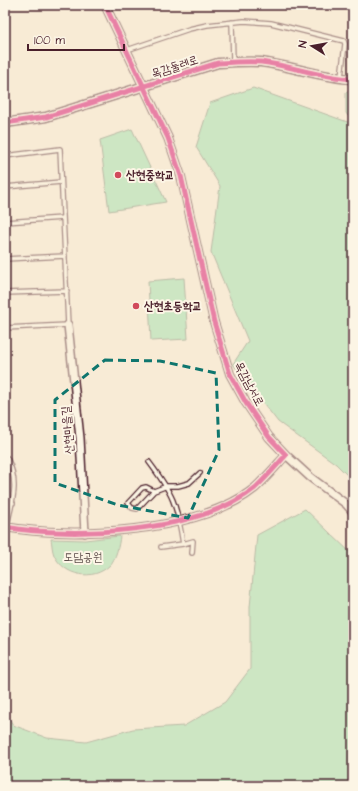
<svg xmlns="http://www.w3.org/2000/svg" width="358" height="791" font-family="'Architects Daughter','Poor Story',sans-serif">
<style>
.green{fill:#99e0ae;stroke:#72806c}
.lines{fill:none;stroke-linecap:round;stroke-linejoin:round}
.service-casing{stroke:#4a1f2b;stroke-width:6}
.minor-casing{stroke:#4a1f2b;stroke-width:10}
.tertiary-casing{stroke:#4a1f2b;stroke-width:11}
.service{stroke:#fcf5e5;stroke-width:3.5}
.minor{stroke:#fcf5e5;stroke-width:7}
.tertiary{stroke:#fcf5e5;stroke-width:8}
.cycleway-casing{stroke:#fcf5e5;stroke-width:8}
.cycleway{stroke:#d6006c;stroke-width:5}
.marked{fill:none;stroke:#0f766e;stroke-width:3;stroke-dasharray:8 5;stroke-linejoin:round}
.poi-dot{fill:#d1495b;stroke:#fcf5e5;stroke-width:1.5}
.labels{text-anchor:middle;dominant-baseline:central;stroke-width:4;stroke-linejoin:round;paint-order:stroke}
.street-label{font-size:12px;fill:#4a1f2b;stroke:#fcf5e5}
.poi-label{font-size:12px;font-weight:bold;fill:#4a1f2b;stroke:#fcf5e5;text-anchor:start}
.park-label{font-size:12px;fill:#5e4f4c;stroke:#fcf5e5}
</style>
<rect width="100%" height="100%" fill="#f8ebd6"/>
<filter id="ink" filterUnits="userSpaceOnUse"><feTurbulence type="fractalNoise" baseFrequency=".025" numOctaves="2"/><feDisplacementMap in="SourceGraphic" scale="8" xChannelSelector="R" yChannelSelector="G"/><feConvolveMatrix kernelMatrix="1 2 1 2 8 2 1 2 1" color-interpolation-filters="sRGB"/></filter>
<g filter="url(#ink)">
<!-- green -->
<path class="green" d="M 253,88 L 353,124 L 353,481 L 336,464 L 278,422 L 233,364 L 248,341 L 211,252 L 220,186 L 196,147 L 210,103 Z
M 346,92 L 353,92 L 353,116 L 348,116 L 346,113 Z
M 132,129 L 166,202 L 109,211 L 100,140 Z
M 184,278 L 188,339 L 151,341 L 148,281 Z
M 305,509 L 353,555 L 353,786 L 5,786 L 5,711 L 13,725 L 47,738 L 86,742 L 133,729 L 184,726 L 225,702 L 250,669 L 250,607 L 257,535 Z
M 120,536 C 119,545 116,559 110,565 C 93,582 64,576 54,555 C 52,550 52,544 51,539 L 85,540 Z"/>
<g class="lines">
<!-- service casing -->
<g class="service-casing">
<path id="service" d="M 232,22 L 233,61
M 127,50 L 189,29 L 207,25 L 244,21 L 271,23 L 344,41 L 345,44 L 341,77
M 5,156 L 60,149 L 68,325 L 5,328
M 5,187 L 61,182
M 5,222 L 63,218
M 5,259 L 65,256
M 5,293 L 67,291
M 149,462 C 173,494 177,504 183,544 L 161,547
M 154,491 L 146,487 L 142,488 L 128,503 L 132,508 L 137,509 L 154,491 L 167,486 L 178,486 L 189,483 L 200,473
M 5,503 L 13,503
M 5,537 C 9,507 22,487 7,458
M 183,544 L 193,541 L 192,553
M 5,563 L 5,568"/>
</g>
<!-- minor casing -->
<g class="minor-casing">
<path id="minor" d="M 68,325 L 80,438 L 85,533
M 286,455 L 310,477 L 346,504 L 353,512
M 5,527 C 73,539 199,533 255,488 C 266,478 276,466 286,455 L 269,437 L 246,403 L 230,374 L 214,322 L 181,176 L 168,138 L 105,5"/>
</g>
<!-- tertiary casing -->
<g class="tertiary-casing">
<path id="tertiary" d="M 5,123 L 46,117 L 218,63 C 233,62 247,61 261,62 C 292,66 322,78 353,79"/>
</g>
<!-- service -->
<use href="#service" class="service"/>
<!-- minor -->
<use href="#minor" class="minor"/>
<!-- tertiary -->
<use href="#tertiary" class="tertiary"/>
<!-- cycleway casing -->
<g class="cycleway-casing">
<path id="cycleway" d="M 5,123 L 46,117 L 218,63 C 233,62 247,61 261,62 C 292,66 322,78 353,79
M 5,527 C 73,539 199,533 255,488 C 266,478 276,466 286,455 L 269,437 L 246,403 L 230,374 L 214,322 L 181,176 L 168,138 L 105,5"/>
</g>
<!-- cycleway -->
<use href="#cycleway" class="cycleway"/>
</g>
</g>
<!-- marked area -->
<path d="M0 0H358V791H0ZM 105,360 L 160,361 L 216,373 L 219,450 L 188,518 L 118,505 L 55,483 L 55,400 Z" fill="#f8ebd6" fill-opacity=".55" fill-rule="evenodd"/>
<path class="marked" d="M 105,360 L 160,361 L 216,373 L 219,450 L 188,518 L 118,505 L 55,483 L 55,400 Z"/>
<!-- markers -->
<g class="poi-dot">
<circle cx="118" cy="175" r="4"/>
<circle cx="136" cy="306" r="4"/>
</g>
<g class="labels">
<!-- street labels -->
<g class="street-label">
<text transform="translate(175 67) rotate(-18)">목감둘레로</text>
<text transform="translate(249 384) rotate(62)">목감남서로</text>
<text transform="translate(68 430) rotate(-95)">산현마을길</text>
</g>
<!-- poi labels -->
<g class="poi-label">
<text x="126" y="175">산현중학교</text>
<text x="144" y="306">산현초등학교</text>
</g>
<!-- park labels -->
<g class="park-label">
<text x="83" y="557">도담공원</text>
</g>
</g>
<!-- margin -->
<rect width="358" height="791" fill="none" stroke="#fcf5e5" stroke-width="20"/>
<rect x="10" y="10" width="338" height="771" fill="none" stroke="#4a1f2b" stroke-width="1.5" filter="url(#ink)"/>
<!-- north arrow -->
<g transform="translate(312 46) rotate(281)" stroke="#fcf5e5" stroke-width="3" paint-order="stroke">
<path d="M0-3L7 15L0 10L-7 15Z" fill="#4a1f2b"/>
<text y="-6" font-size="11" font-weight="bold" text-anchor="middle" fill="#4a1f2b">N</text>
</g>
<!-- scale -->
<path d="M28 44v6h96v-6" fill="none" stroke="#4a1f2b" stroke-width="2"/>
<text x="34" y="44" font-size="12" fill="#4a1f2b" stroke="#fcf5e5" stroke-width="3" paint-order="stroke">100 m</text>
</svg>
